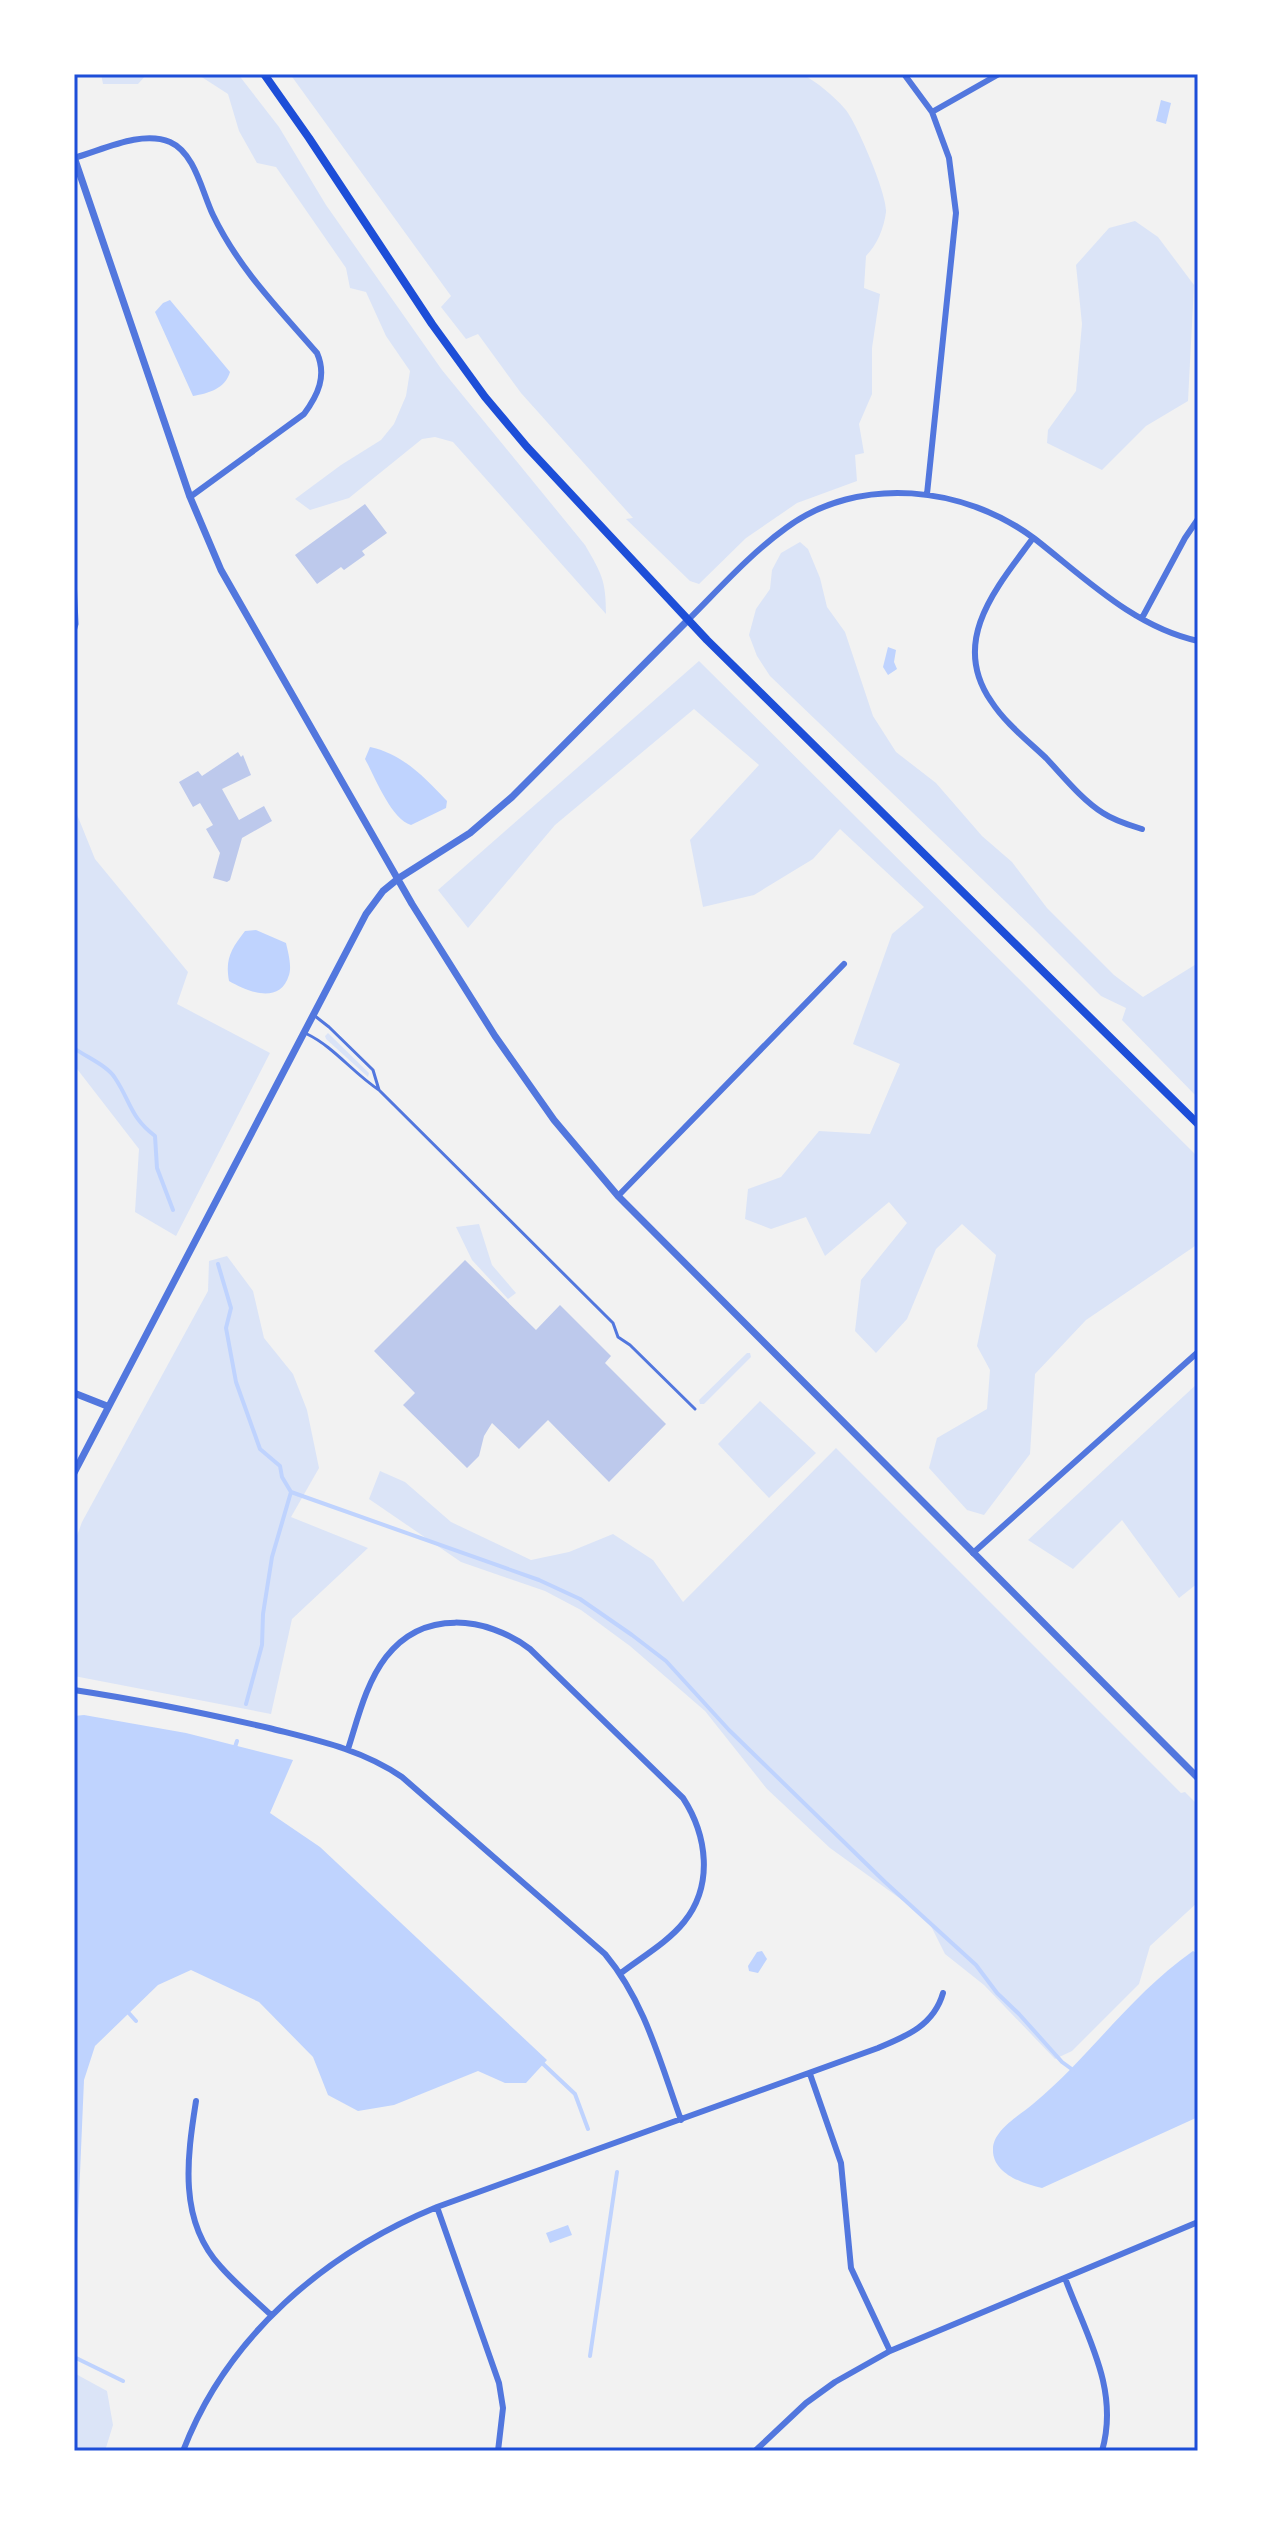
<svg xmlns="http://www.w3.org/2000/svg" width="1272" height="2525" font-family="'PT Sans',sans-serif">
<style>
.green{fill:#dbe4f7}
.water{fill:#bfd3fe}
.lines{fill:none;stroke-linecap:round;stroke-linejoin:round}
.stream{stroke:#bfd3fe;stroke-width:4}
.building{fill:#bdc9ec}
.service{stroke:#5277de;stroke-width:3}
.minor{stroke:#5277de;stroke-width:6}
.tertiary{stroke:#5277de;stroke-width:7}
.secondary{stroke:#1d4ed8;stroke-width:8}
.neatline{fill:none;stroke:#1d4ed8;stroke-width:3}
</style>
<rect width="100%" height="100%" fill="#f2f2f2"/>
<!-- green -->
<path class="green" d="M 101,74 L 147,74 L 138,84 L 103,84 Z
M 197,74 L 238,74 L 279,127 L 326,205 L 442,370 L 585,545 C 602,574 606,581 606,614 L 453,442 L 435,437 L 422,439 L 349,498 L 310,510 L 295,499 L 341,465 L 381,440 L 394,424 L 406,396 L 410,371 L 386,336 L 366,292 L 350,288 L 346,268 L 276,167 L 257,163 L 239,131 L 228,94 Z
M 290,74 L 802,74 C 818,83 833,95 845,109 C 856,121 888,196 886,212 C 884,228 877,245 866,256 L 864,288 L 880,294 L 872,348 L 872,394 L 859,424 L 864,453 L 855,455 L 857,481 L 797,503 L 746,538 L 699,584 L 690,581 L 626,519 L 633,518 L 521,393 L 478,334 L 466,339 L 441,307 L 451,296 Z
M 1135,221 L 1158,237 L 1194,285 L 1188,401 L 1146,426 L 1102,470 L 1047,443 L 1048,430 L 1076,391 L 1082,324 L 1076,265 L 1109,228 Z
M 800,542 L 808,549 L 820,578 L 827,607 L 845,632 L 873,716 L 896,752 L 936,783 L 982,836 L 1012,862 L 1047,908 L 1114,975 L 1143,997 L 1198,963 L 1198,1098 L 1122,1020 L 1126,1008 L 1101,996 L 1032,927 L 770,676 L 757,656 L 749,635 L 756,609 L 770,589 L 772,570 L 781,553 Z
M 699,661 L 1198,1157 L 1198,1244 L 1086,1320 L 1035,1374 L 1030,1454 L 984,1515 L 967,1510 L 929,1468 L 937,1438 L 987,1409 L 990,1370 L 977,1346 L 996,1255 L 962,1224 L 936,1249 L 907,1319 L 876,1353 L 855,1331 L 861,1280 L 907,1223 L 889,1202 L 825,1256 L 806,1217 L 771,1229 L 745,1219 L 748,1189 L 781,1177 L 819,1131 L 870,1134 L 900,1064 L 853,1044 L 892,934 L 924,907 L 840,829 L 813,859 L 754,895 L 703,907 L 690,840 L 759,765 L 694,709 L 555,825 L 468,928 L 438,890 Z
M 74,807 L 95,859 L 188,972 L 177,1004 L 270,1053 L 176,1236 L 135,1212 L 139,1149 L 74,1065 Z
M 328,1033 L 369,1073 L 368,1077 L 326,1039 L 325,1036 Z
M 479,1224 L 492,1265 L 516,1293 L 508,1299 L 472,1260 L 456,1227 Z
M 227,1256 L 253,1291 L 264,1338 L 293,1374 L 307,1410 L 319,1468 L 291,1517 L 368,1548 L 292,1619 L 271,1714 L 74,1676 L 74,1544 L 82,1522 L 208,1291 L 209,1261 Z
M 747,1353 L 750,1353 L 751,1357 L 704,1404 L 700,1404 L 699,1400 Z
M 1198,1383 L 1198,1583 L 1179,1598 L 1122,1520 L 1073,1569 L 1028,1540 Z
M 760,1401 L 816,1453 L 769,1498 L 718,1444 Z
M 836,1448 L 1181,1793 L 1185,1792 L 1198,1805 L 1198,1902 L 1150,1946 L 1139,1984 L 1072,2051 L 1055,2059 L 984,1985 L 945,1954 L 927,1918 L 830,1848 L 767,1789 L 705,1711 L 630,1646 L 581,1610 L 545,1591 L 461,1562 L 369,1499 L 380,1471 L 405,1482 L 451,1522 L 531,1560 L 569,1552 L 613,1534 L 653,1560 L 683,1602 Z
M 74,2373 L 107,2391 L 113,2425 L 105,2451 L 74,2451 Z"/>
<!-- water -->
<path class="water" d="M 1161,100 L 1171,103 L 1166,124 L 1156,121 Z
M 170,300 L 230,372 C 225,389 209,393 193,396 L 155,312 L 163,303 Z
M 888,647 L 896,650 L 894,662 L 897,669 L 888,675 L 883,667 Z
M 370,747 C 403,754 424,777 447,801 L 446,808 L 411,825 C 391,819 375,777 365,759 Z
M 256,930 L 286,943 C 288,952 292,966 289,975 C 280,1005 248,992 229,981 C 225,959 231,949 245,931 Z
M 84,1715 L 186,1733 L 293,1760 L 270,1813 L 320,1847 L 547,2060 L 526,2083 L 505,2083 L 478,2071 L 394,2105 L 358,2111 L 328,2095 L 313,2057 L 259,2002 L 191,1970 L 158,1985 L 95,2046 L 84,2080 L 77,2243 L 74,2251 L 74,1716 Z
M 762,1951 L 767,1959 L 758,1973 L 749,1971 L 748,1966 L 757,1952 Z
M 1193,1951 L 1198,1954 L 1198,2117 L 1042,2188 C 1023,2184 992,2173 993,2149 C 993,2130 1020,2115 1033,2104 C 1091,2056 1129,1996 1193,1951 Z
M 568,2225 L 572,2235 L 550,2243 L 546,2233 Z"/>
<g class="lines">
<!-- stream -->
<path class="stream" d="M 74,1048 C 86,1057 108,1066 115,1078 C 131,1102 130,1117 155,1136 L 157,1168 L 173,1210
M 218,1264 L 231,1308 L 226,1328 L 236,1382 L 260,1449 L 280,1466 L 282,1477 L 291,1492 L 539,1580 L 580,1599 L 632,1635 L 666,1661 L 729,1730 L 885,1882 L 976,1965 L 997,1993 L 1019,2014 L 1062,2062 L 1073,2070
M 246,1704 L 262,1645 L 263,1614 L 272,1557 L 291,1492
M 234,1750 L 237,1741
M 127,2011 L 136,2021
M 540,2061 L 575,2094 L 588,2129
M 590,2356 L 617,2172
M 74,2357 L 123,2381"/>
</g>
<!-- building -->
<path class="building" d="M 365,504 L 387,533 L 362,551 L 365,555 L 344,570 L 341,567 L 317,584 L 295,555 Z
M 238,752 L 241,757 L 243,755 L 251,775 L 222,789 L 239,820 L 264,806 L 272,821 L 242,838 L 230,880 L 227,882 L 213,878 L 220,853 L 206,829 L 213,825 L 200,803 L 193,807 L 179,782 L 198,771 L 202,776 Z
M 465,1260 L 536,1330 L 560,1305 L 611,1356 L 605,1363 L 666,1424 L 609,1482 L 548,1420 L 519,1449 L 492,1423 L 484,1436 L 479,1456 L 467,1468 L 403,1405 L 415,1393 L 374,1351 Z"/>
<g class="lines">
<!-- service -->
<path class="service" d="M 74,554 L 77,624 L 74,635
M 315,1016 L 329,1027 L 373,1070 L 379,1090
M 307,1034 C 334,1047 353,1073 379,1090 L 613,1323 L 618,1337 L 630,1345 L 695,1409"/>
<!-- minor -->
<path class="minor" d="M 904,74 L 932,112 L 949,158 L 956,213 L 927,494
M 932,112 L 999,74
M 74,158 C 103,150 141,130 170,142 C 195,153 202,192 213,215 C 239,269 278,308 317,353 C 327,376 318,395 304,414 L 190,497
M 1033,538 C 998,586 949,640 991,701 C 1005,723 1027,740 1046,758 C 1063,776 1082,800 1103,813 C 1115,821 1129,825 1142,829
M 1142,618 L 1185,538 L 1198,519
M 689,619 C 720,588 750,554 786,528 C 859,474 965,486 1035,539 C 1085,578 1134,627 1198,641
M 618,1196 L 844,964
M 973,1553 L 1198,1352
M 74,1690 C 140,1700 204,1713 269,1728 C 316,1740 361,1749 402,1777 L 605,1954 C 645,2002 660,2062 681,2120
M 348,1749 C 358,1718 366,1683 386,1657 C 423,1609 486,1616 530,1649 L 683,1798 C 707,1835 714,1885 684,1922 C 668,1942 642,1957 621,1973
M 810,2074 L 841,2163 L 851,2268 L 890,2351
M 196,2101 C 187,2158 178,2221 221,2267 C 236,2284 254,2299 271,2315
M 437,2207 L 499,2383 L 503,2408 L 498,2451
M 1065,2278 C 1086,2335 1120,2389 1102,2451
M 183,2451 C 227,2336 325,2253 437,2207 L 878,2048 C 907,2036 934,2025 943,1993
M 755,2451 L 806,2403 L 835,2382 L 890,2351 L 1198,2222"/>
<!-- tertiary -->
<path class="tertiary" d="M 74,157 L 190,497 L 221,570 L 412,904 L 495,1036 L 554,1120 L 618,1196 L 1198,1778
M 74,1393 L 107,1406
M 74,1473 L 366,914 L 383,891 L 399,878 L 470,833 L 512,797 L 689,619"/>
<!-- secondary -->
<path class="secondary" d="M 264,74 L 309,138 L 432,324 L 485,397 L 527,447 L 707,640 L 1198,1124"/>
</g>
<!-- border -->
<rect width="1272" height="2525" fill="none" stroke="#ffffff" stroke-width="152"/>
<rect x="76" y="76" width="1120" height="2373" class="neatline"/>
</svg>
